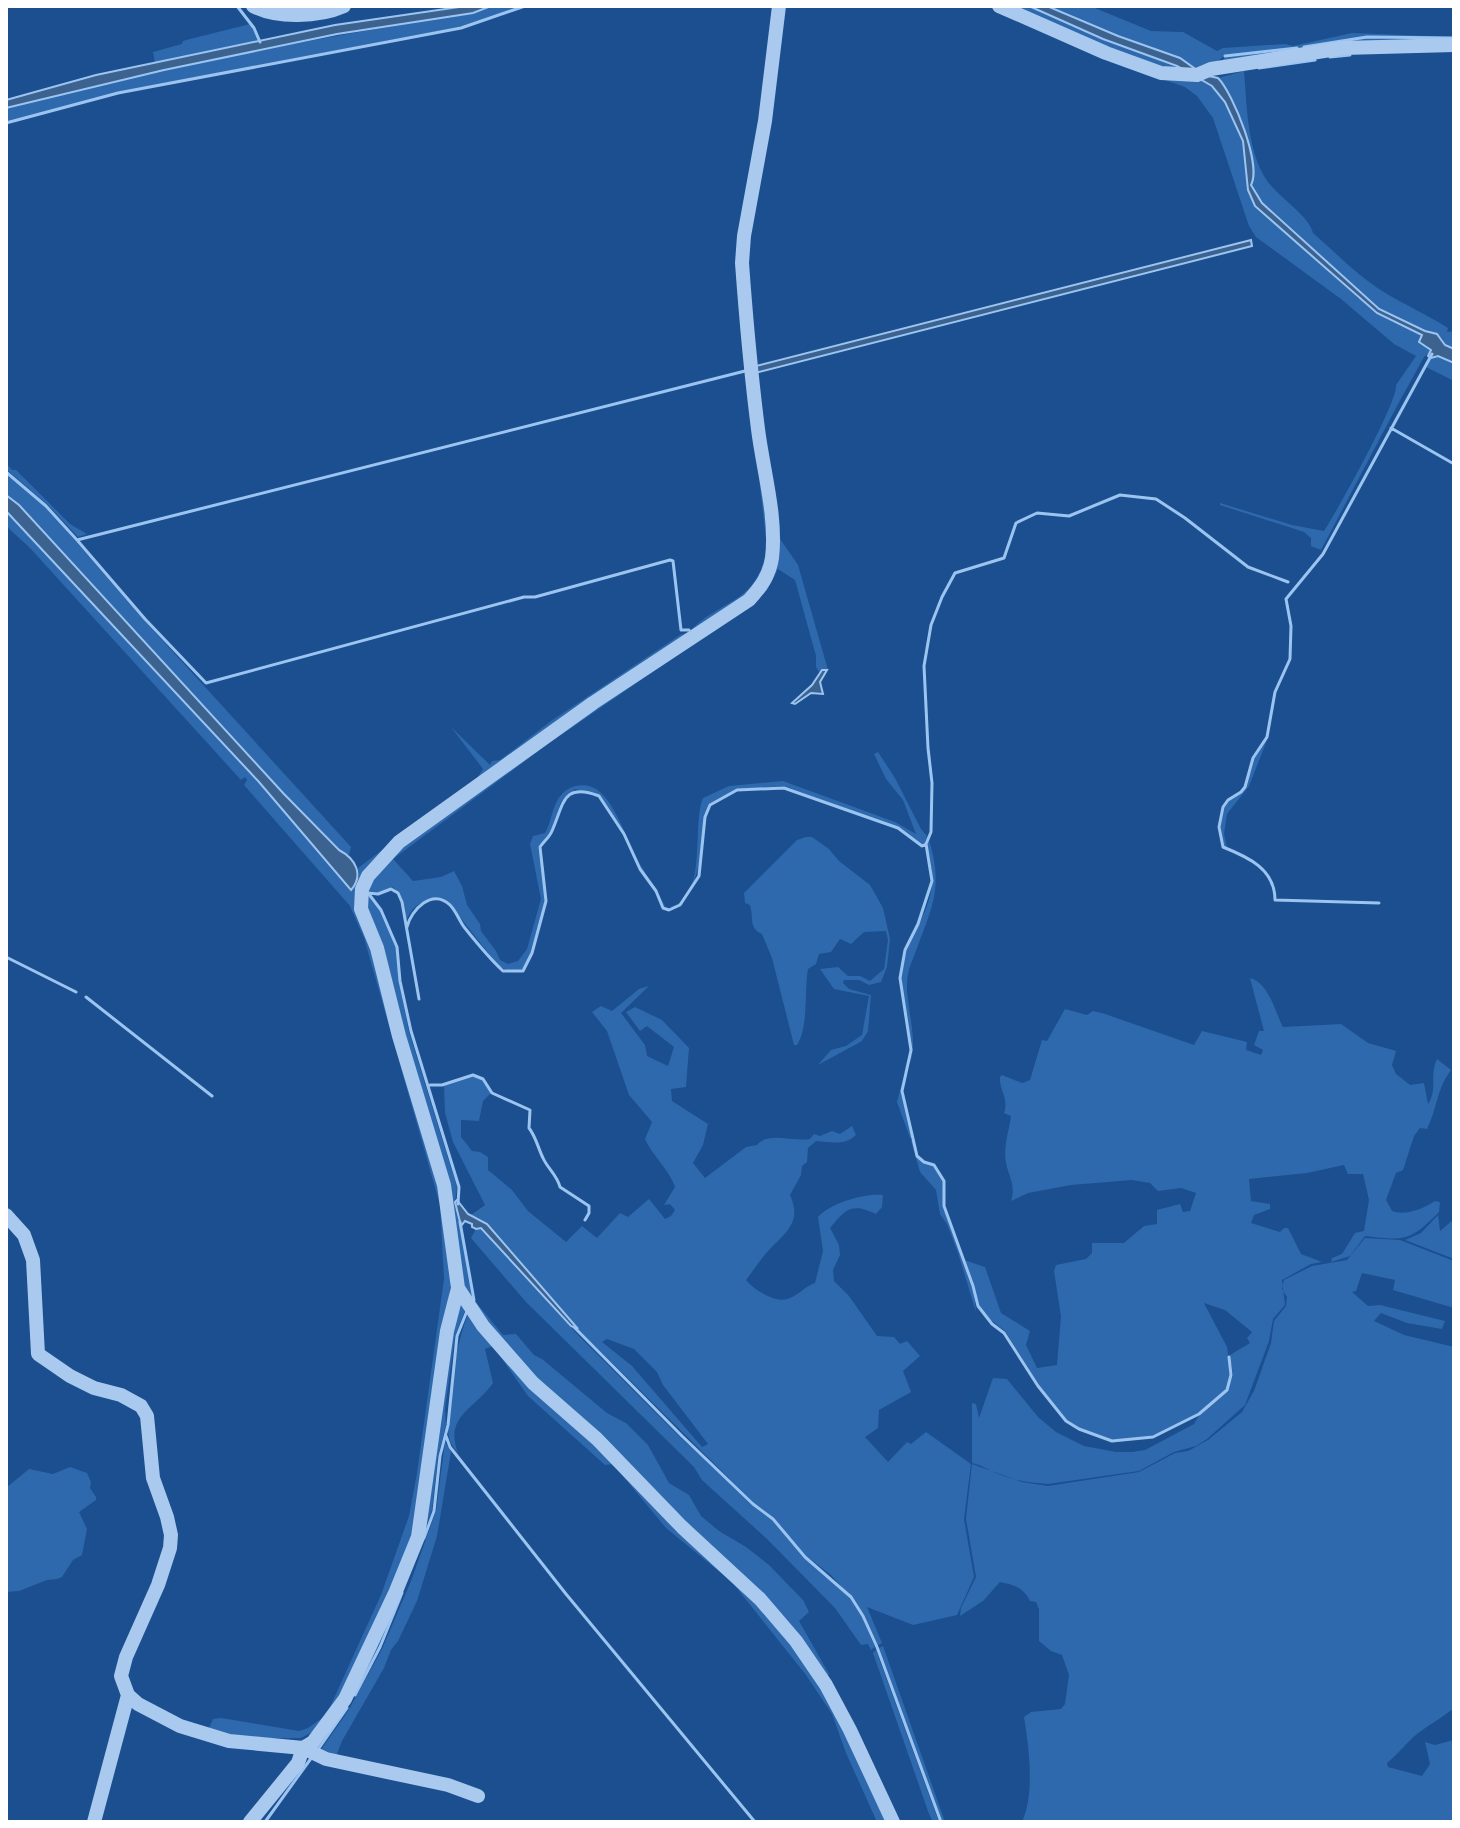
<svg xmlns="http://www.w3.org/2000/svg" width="1460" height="1828" font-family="Cabin,sans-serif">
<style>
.green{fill:#2e69ad;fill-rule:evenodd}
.water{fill:#3c6290;stroke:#9cc4f0;stroke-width:2}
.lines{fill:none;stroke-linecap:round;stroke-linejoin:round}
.stream{stroke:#9cc4f0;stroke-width:3}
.minor{stroke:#a9c9ee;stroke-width:14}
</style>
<rect width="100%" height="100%" fill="#1b4f8f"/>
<!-- green -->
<path class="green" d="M 491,6 L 523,6 L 459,27 L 138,88 L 6,122 L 6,108 C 160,67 316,38 473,13 Z
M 989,6 L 995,6 L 1106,55 L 1197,77 L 1212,86 L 1225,102 L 1243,141 L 1248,190 L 1255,206 L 1357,297 L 1389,320 L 1422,335 L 1432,350 L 1424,357 L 1397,406 L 1321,550 L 1311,546 L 1311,538 L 1304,532 L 1220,505 L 1220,503 L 1292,525 L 1324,531 C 1337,511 1398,402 1396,385 L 1416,356 L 1394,344 L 1341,299 L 1256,237 L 1249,226 L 1213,118 L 1197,96 L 1185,87 L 1115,62 Z
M 1011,6 L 1029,6 L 1185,71 L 1162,71 Z
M 1047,6 L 1090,6 L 1151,31 L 1183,32 L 1217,51 L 1223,48 L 1285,44 L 1293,46 L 1352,33 L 1454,37 L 1367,36 L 1299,48 L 1225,55 L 1218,61 L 1221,62 L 1225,57 L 1299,49 L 1366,38 L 1419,39 L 1202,72 L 1180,58 L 1118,36 Z
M 250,24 L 260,42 L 155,63 L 153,52 L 182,44 L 183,41 L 190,39 Z
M 1244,71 C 1247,105 1247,146 1264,176 C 1275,196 1309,214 1313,233 C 1336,253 1360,278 1387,294 C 1407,306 1428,315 1448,328 L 1447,332 L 1454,331 L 1454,349 L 1445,346 L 1442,338 L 1379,309 L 1262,203 L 1251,185 C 1263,165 1233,93 1218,78 Z
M 1438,356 L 1454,363 L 1454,381 L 1426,367 L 1431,358 Z
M 747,374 L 769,549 L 759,585 L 394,846 L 355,893 L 439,1186 L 451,1282 L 413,1535 L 346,1690 L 318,1729 L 301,1738 L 246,1738 L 208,1730 L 213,1719 L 221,1718 L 299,1731 L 308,1728 L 322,1718 L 330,1707 L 381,1595 L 409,1516 L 417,1473 L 444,1279 L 440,1205 L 364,938 L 350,906 L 244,785 L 247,780 L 245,777 L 241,780 L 30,548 L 6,526 L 6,511 L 259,782 L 351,890 L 359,876 L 358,868 L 476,780 L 483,769 L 451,727 L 490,765 L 492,761 L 500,760 L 551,721 L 680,635 L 689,632 C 722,597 758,605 767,547 Z
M 6,463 L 12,470 L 16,470 L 70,524 L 87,534 L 78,537 L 47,504 L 6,469 Z
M 6,474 L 46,507 L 143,619 L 351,847 L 349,855 L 340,850 L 284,794 L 19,505 L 6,495 Z
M 774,530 L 798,565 L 828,670 L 819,672 L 816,667 L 816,656 L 795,580 L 778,569 L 767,590 L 757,600 L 548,744 L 393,859 L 413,881 L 441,877 L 454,871 L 462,886 L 467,905 L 480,924 L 481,931 L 496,951 L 500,960 L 508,964 L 518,961 L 527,949 L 541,899 L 530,844 L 533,836 L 545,833 C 552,821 552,804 562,794 C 572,783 590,782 601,793 C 617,807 631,850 643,869 C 650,881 658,892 665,906 L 669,907 C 709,900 691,826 703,798 L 729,786 L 783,781 L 895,822 L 916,834 L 903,800 L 886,779 L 874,754 L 878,752 L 895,778 L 921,829 L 927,836 L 925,843 L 921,844 L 897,827 L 784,786 L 735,790 L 709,805 C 695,844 709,870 679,905 L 675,908 L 664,906 L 641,868 L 624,833 L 599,795 L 575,789 L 561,802 L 551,832 L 538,847 L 544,879 L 545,901 L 528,961 L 523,969 C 513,973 505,971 497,964 L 447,901 C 428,896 412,903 406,922 L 399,893 L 392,887 L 378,893 L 367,890 L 387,860 L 458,805 L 752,599 Z
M 1269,718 L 1269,735 L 1249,786 L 1227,814 L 1224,834 L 1227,848 L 1223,847 L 1220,826 L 1224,807 L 1229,800 L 1245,789 L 1254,758 L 1268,736 Z
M 806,837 L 812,837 L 829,849 L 839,861 L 870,885 L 883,908 L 890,939 L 887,967 L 881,982 L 869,985 L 859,980 L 844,980 L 843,983 L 849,989 L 871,995 L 868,1031 L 862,1041 L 818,1065 L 831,1050 L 846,1046 L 862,1035 L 869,996 L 834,989 L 820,969 L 838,967 L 848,976 L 860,976 L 870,981 L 884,969 L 888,940 L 886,931 L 864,932 L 851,944 L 840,939 L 831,952 L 819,954 L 816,964 L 808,969 C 804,990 809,1027 797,1045 L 794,1045 L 772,958 L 762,934 C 748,928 754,917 750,905 L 745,903 L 744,893 L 797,840 Z
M 929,840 C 943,886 933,905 917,948 C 913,959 907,971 907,983 C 906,1007 921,1049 907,1068 C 919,1039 899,1006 901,976 C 903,942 931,915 932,882 C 933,870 929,856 927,845 Z
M 367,895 L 380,911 L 397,947 L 399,981 L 409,1032 L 457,1187 L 455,1202 L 473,1293 L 470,1300 L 463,1289 L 447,1183 L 366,909 Z
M 1250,978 C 1269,983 1275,1012 1283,1027 L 1341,1024 L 1368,1043 L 1396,1051 L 1392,1065 L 1396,1074 L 1410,1085 L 1424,1083 L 1428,1104 C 1438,1090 1429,1075 1437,1059 L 1451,1070 C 1437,1088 1437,1109 1427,1129 L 1420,1128 L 1414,1136 L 1403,1170 L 1396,1173 L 1386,1200 L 1392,1211 C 1406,1216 1422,1209 1435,1201 L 1440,1202 L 1439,1212 C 1410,1241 1406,1241 1365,1236 L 1350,1256 L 1331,1262 L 1332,1258 L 1342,1254 L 1355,1233 L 1364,1231 L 1369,1200 L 1363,1174 L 1348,1174 L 1344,1165 L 1307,1173 L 1249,1179 L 1251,1201 L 1270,1204 L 1270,1209 L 1254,1215 L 1251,1223 L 1280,1232 L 1284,1228 L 1288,1228 L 1301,1254 L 1322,1262 L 1311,1264 L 1282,1280 L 1285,1305 L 1273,1319 L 1269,1341 L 1245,1405 L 1207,1439 L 1196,1446 L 1174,1452 L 1139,1471 L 1048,1484 C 1030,1483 1012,1480 996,1473 C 988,1470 982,1465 972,1463 L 972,1403 L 976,1404 L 979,1418 L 993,1378 L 1007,1379 L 1038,1417 L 1056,1432 L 1084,1446 L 1116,1452 L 1132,1452 L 1145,1450 L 1194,1424 L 1199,1415 L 1227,1391 L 1233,1375 L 1230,1355 L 1250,1343 L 1247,1338 L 1252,1332 L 1225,1310 L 1204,1303 L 1227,1347 L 1231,1376 L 1226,1390 L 1198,1413 L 1171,1429 L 1152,1436 L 1113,1440 L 1079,1428 L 1066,1420 L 1039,1385 L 1005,1331 L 983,1314 L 974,1292 L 976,1312 L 958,1253 L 947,1224 L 940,1214 L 936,1190 L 920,1172 L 911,1141 L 913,1140 C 916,1155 918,1162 933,1165 L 943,1181 L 943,1207 L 973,1291 L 974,1285 L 964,1260 L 985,1267 L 1001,1313 L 1030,1331 L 1026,1345 L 1037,1368 L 1057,1365 L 1061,1316 L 1054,1271 L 1056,1265 L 1086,1259 L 1092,1253 L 1092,1243 L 1124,1243 L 1144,1226 L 1157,1224 L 1157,1210 L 1180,1204 L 1183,1212 L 1190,1211 L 1196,1193 L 1181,1188 L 1158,1191 L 1150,1183 L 1132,1180 L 1071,1185 L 1028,1193 L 1011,1201 C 1016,1186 1009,1177 1006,1163 C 1003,1147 1009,1131 1011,1116 L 1004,1113 C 1009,1098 999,1090 1000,1077 L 1002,1075 L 1022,1083 L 1030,1080 L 1042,1040 L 1047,1041 L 1065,1009 L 1087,1015 L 1093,1011 L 1105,1014 L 1194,1045 L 1202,1031 L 1247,1042 L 1246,1050 L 1261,1055 L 1263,1050 L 1254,1045 L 1259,1031 L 1264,1031 Z
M 649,986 L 621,1013 L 645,1045 L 647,1056 L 668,1066 L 674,1047 L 647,1026 L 640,1031 L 626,1012 L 635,1007 L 662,1020 L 689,1048 L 686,1087 L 671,1089 L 672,1101 L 708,1124 L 703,1145 L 693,1163 L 705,1178 L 746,1147 L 757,1145 C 768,1131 792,1142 810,1139 L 814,1134 L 820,1136 L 832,1131 L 840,1134 L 852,1126 L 856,1135 C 845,1146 830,1142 816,1141 L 808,1148 L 807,1162 L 802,1166 L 801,1175 L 790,1195 C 802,1221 787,1232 770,1249 C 761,1258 754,1270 746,1280 C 753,1289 775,1303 787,1299 C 797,1297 805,1286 815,1283 L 823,1251 L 818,1217 C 830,1203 865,1193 883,1195 L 882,1207 L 876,1214 C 851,1202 845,1210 830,1228 L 839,1245 L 840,1255 L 833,1270 L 834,1281 L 849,1296 L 877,1336 L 894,1337 L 900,1344 L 907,1341 L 920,1356 L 903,1371 L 911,1392 L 879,1410 L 878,1428 L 865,1437 L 888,1462 L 907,1442 L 911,1444 L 926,1432 L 971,1464 L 964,1519 L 974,1577 L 957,1615 L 913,1625 L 867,1607 L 882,1643 L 877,1646 L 864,1615 L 850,1596 L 831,1575 L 805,1555 L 773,1518 L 754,1503 L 578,1329 L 487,1224 L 471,1215 L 485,1205 L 453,1142 L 445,1113 L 444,1086 L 475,1076 L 482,1080 L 491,1093 L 483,1101 L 479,1121 L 461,1120 L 461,1137 L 472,1151 L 480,1152 L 488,1157 L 488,1170 L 512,1190 L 528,1211 L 566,1242 L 582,1226 L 597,1238 L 620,1213 L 628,1217 L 649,1199 L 665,1219 L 671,1216 L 675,1210 L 670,1204 L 664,1205 L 675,1187 C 669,1169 653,1157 645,1139 L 652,1122 L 629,1095 L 607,1031 L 592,1012 L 601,1006 L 612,1011 L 639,989 ZM 607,1339 L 634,1349 L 657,1372 L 663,1385 L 708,1444 L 702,1447 L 632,1366 L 602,1342 Z
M 903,1079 L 901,1091 L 913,1138 L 910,1138 L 897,1102 Z
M 1438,1215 L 1440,1231 L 1454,1219 L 1454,1259 L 1405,1240 L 1421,1233 Z
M 481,1228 L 577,1334 L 681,1438 L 772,1520 L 804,1558 L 829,1577 L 850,1598 L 862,1617 L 875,1647 L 871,1650 L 868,1644 L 861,1645 L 835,1608 L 768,1540 L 702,1480 L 694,1467 L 526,1302 L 471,1238 L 476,1229 Z
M 1365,1238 L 1400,1240 L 1454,1261 L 1454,1308 L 1393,1290 L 1395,1280 L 1362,1273 L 1356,1291 L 1352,1292 L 1368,1306 L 1380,1305 L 1445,1321 L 1442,1329 L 1407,1323 L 1381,1313 L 1374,1321 L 1404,1335 L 1454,1347 L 1454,1708 C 1443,1717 1432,1723 1421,1731 C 1409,1739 1399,1754 1387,1763 L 1388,1767 L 1422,1776 L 1430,1764 L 1425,1742 L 1435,1745 L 1454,1740 L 1454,1822 L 1022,1822 C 1035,1794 1029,1747 1024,1717 L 1031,1712 L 1061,1709 L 1065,1704 L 1069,1675 L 1062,1655 L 1051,1651 L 1039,1641 L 1039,1609 L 1036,1602 L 1030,1601 C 1023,1587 1014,1585 1000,1582 L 983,1601 L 960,1616 L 961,1608 L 976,1577 L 966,1519 L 972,1464 L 1022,1482 L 1048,1486 L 1139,1472 L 1175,1453 L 1188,1451 L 1208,1440 L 1242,1412 L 1254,1391 L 1271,1343 L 1274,1321 L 1286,1306 L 1287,1297 L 1282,1289 L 1284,1280 L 1312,1266 L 1347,1260 Z
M 458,1298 L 466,1308 L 455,1336 L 445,1409 L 446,1425 L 438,1456 L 432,1510 L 378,1647 L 351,1698 L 420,1538 Z
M 475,1301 L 503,1335 L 516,1334 L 534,1355 L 542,1359 L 607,1413 L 626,1423 L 648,1445 L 669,1483 L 689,1495 L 701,1516 L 719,1531 L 746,1547 L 769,1565 L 803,1600 L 809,1612 L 799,1621 L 829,1674 L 825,1681 L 797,1640 L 533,1379 L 485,1324 Z
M 470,1311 L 760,1604 L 824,1689 L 889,1822 L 877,1822 L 846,1753 L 832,1714 L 806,1675 L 732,1582 L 666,1528 L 613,1464 L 605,1465 L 528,1396 L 493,1346 L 485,1349 L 493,1383 C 474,1410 444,1416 458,1453 C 454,1448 450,1443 449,1437 C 444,1413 458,1331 470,1311 Z
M 445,1442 L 451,1452 L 437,1536 L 417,1601 L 398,1641 L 391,1650 L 384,1668 L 342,1741 L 335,1759 L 318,1754 L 348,1711 L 382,1649 L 411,1581 L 436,1511 Z
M 70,1467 L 87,1473 L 91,1482 L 90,1488 L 96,1497 L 96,1500 L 79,1512 L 87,1529 L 82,1555 L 73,1560 L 62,1577 L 57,1579 L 47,1580 L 19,1591 L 6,1592 L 6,1488 L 29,1469 L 53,1474 Z
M 883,1646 L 945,1822 L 942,1822 L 879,1648 Z
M 876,1650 C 897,1707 918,1765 939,1822 L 933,1822 L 929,1814 L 873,1653 Z"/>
<!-- water -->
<path class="water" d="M 466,6 L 491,6 L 473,13 L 337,34 L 164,70 L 6,108 L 6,100 L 96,75 L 335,25 Z
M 1029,6 L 1047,6 L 1118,36 L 1180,58 L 1204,75 L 1218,78 C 1233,93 1262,165 1251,185 L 1262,203 L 1379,309 L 1425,331 L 1437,334 L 1445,345 L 1454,349 L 1454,363 L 1438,356 L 1431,358 L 1428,356 L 1431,350 L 1419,342 L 1422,335 L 1377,313 L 1255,206 L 1248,190 L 1243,141 L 1225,102 L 1212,86 L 1177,66 L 1103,39 Z
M 1251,240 L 1252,246 L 755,373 L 756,366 Z
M 6,495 L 19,505 L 284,794 L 339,850 C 356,859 364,875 351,890 L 259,782 L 6,511 Z
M 822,670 L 827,670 L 820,682 L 823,694 L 811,693 L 795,704 L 792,703 L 812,685 Z
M 457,1200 L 468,1214 L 487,1224 L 578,1329 L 571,1326 L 481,1228 L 476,1229 L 472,1227 L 472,1224 L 465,1221 L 461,1226 L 455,1202 Z"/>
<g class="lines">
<!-- stream -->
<path class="stream" d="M 237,6 L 254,28 L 260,42
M 1304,47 L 1367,37 L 1454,38
M 1225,56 L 1297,48
M 1330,57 L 1350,55
M 1259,68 L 1315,60
M 6,123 L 118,93 L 461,28 L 525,6
M 1391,428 L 1454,464
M 6,472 L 46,506 L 77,540 L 745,371
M 77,540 L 145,619 L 206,683 L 524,597 L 535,597 L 670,560 L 673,561 L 681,630 L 689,630
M 368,893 L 381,910 L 397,947 L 400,981 L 411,1031 L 459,1187 L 458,1204
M 369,893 L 378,894 L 391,889 L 398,893 L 402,902 L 419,999
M 1379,903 L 1275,900 C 1275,869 1248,857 1223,847 L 1219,827 L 1223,807 L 1228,800 L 1241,792 L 1245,787 L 1253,758 L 1267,737 L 1275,692 L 1290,659 L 1291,626 L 1286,599 L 1323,554 L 1432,354
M 407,927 C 411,910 432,888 450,905 C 456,911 459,920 464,927 C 476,942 489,958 503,971 L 523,971 L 532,953 L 546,901 L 540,847 C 544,841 549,838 552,831 C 564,804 562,782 599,796 L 624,834 L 640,869 L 656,891 L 663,908 L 669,910 L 680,905 L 699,876 L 705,817 L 710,805 L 737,790 L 784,788 L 898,828 L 922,846 L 926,844
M 6,957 L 76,992
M 86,997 L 212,1096
M 430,1085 L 442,1085 L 473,1075 L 483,1079 L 492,1093 L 530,1110 L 529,1128 C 536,1137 538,1148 543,1158 C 548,1169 557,1175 560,1187 L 589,1206 L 589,1213 L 585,1220
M 460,1222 L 474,1300
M 574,1327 L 682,1436 L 753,1504 L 773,1519 L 805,1557 L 851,1597 L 863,1616 L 877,1647 L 941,1822
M 1229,1357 L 1231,1375 L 1227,1390 L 1199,1414 L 1153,1437 L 1112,1441 L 1079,1429 L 1066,1421 L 1038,1386 L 1004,1333 L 992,1324 L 978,1306 L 973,1286 L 944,1206 L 944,1181 L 934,1165 L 924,1162 L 917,1156 L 902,1091 L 911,1050 L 900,978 L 905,950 L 918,924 L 932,881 L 926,844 L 931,832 L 932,783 L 928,748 L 924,666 L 931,625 L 942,597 L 955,573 L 1004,558 L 1016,523 L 1037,513 L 1069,516 L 1120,495 L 1156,499 L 1185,518 L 1248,567 L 1288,582
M 446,1436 L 450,1447 L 566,1594 L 755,1822
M 424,1538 L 434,1511 L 440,1456 L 448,1425 L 457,1336 L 467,1311
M 355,1695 L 380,1647 L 402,1593
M 317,1751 L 347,1708
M 265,1822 L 312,1757"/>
<!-- minor -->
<path class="minor" d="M 253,6 C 277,19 319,17 344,6
M 779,6 L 765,121 L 744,236 L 742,263 C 746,318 751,374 758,429 C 763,470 777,516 772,558 C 769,576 761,587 749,600 L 593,703 L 399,842 L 368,876 L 362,889 L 361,909 L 377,948 L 399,1036 L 444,1185 L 458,1288 L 483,1326 L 533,1383 L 597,1439 L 682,1527 L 760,1599 L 796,1641 L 826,1685 L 850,1730 L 893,1822
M 999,6 L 1106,53 L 1161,73 L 1197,75 L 1211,69 L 1343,48 L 1454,45
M 6,1215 L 24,1235 L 33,1260 L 38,1354 L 70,1376 L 94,1388 L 121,1395 L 141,1406 L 147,1416 L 153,1478 L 167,1517 L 171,1535 L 170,1548 L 158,1585 L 126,1657 L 121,1676 L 128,1695 L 138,1704 L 180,1726 L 229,1741 L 303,1748 L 326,1759 L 448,1785 L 478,1796
M 94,1822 L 128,1695
M 250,1822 L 298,1763 L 303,1748 L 313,1742 L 345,1699 L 396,1591 L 418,1537 L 447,1331 L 458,1288"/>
</g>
<!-- border -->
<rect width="1460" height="1828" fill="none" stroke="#ffffff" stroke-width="16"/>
</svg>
